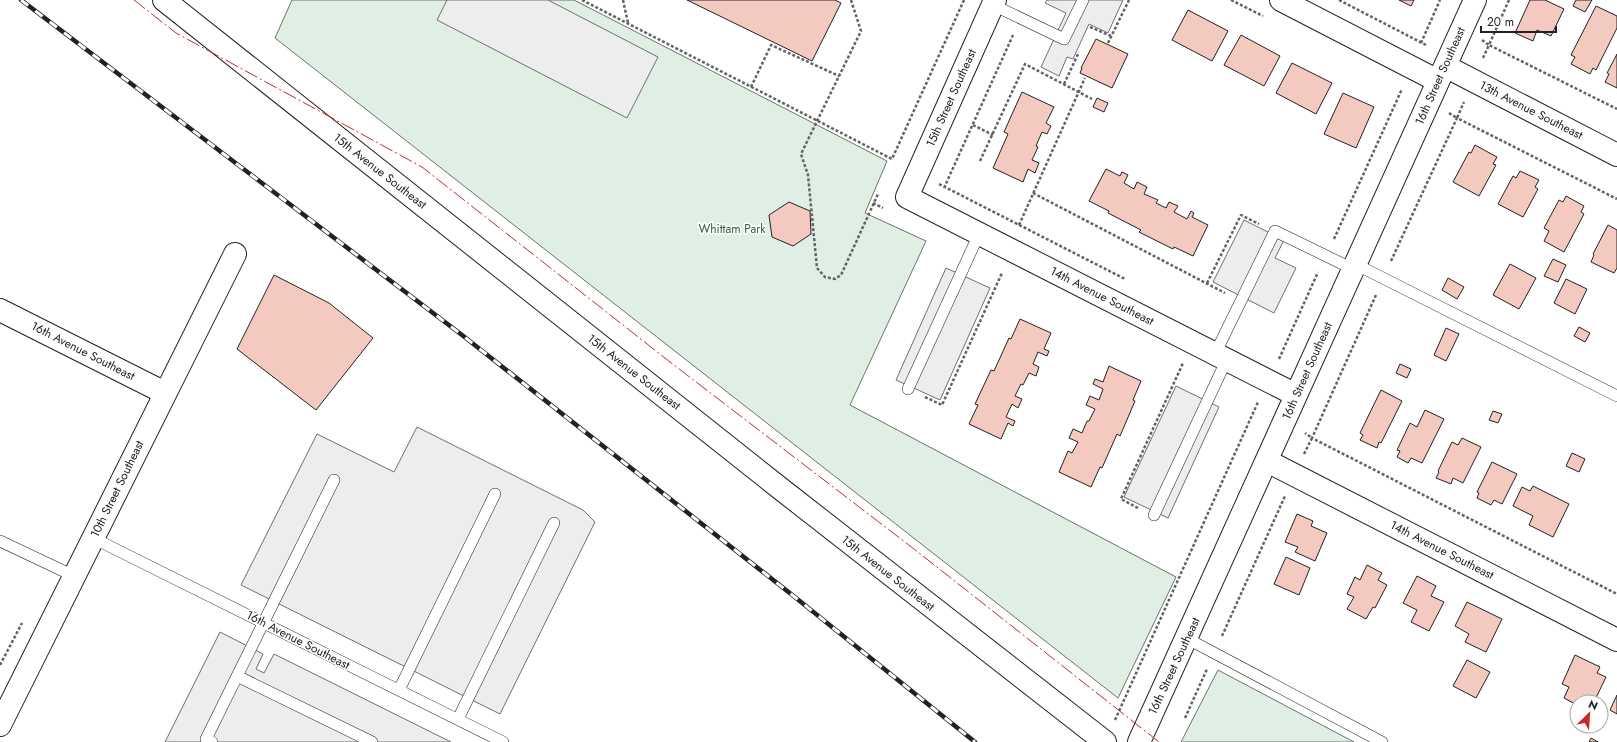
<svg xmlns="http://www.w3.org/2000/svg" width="1617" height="742" font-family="Jost,sans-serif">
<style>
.green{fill:#e0efe3;stroke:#6f6f6f}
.parking{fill:#ededed;stroke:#6f6f6f}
.building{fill:#f3c9c0;stroke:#222}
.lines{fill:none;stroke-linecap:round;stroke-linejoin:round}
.lane-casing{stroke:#222;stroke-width:12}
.street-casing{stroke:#222;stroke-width:24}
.secondary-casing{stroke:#222;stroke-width:24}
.path{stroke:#646464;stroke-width:2.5;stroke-dasharray:3 2;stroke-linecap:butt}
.lane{stroke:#fff;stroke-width:11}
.street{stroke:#fff;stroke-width:22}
.secondary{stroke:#fff;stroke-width:22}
.rail-casing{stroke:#222;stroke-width:4.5}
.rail{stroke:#fff;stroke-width:3;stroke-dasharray:9;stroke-linecap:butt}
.power{stroke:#c62828;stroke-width:1;stroke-dasharray:14 3 2 3;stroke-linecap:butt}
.labels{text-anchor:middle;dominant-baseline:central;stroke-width:3;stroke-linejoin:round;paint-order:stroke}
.street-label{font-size:12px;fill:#222;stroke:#fff}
.park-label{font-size:12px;fill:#2f5e38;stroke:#fff}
</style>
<rect width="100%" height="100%" fill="#fff"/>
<!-- green -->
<path class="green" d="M 292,0 L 574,0 L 887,161 L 865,213 L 926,241 L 850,405 L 1176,577 L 1118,698 L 275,38 Z
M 1218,670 L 1354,742 L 1181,742 Z"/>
<!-- parking -->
<path class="parking" d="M 447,0 L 548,0 L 658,57 L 627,118 L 437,20 Z
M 1047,0 L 1123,0 L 1108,33 L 1089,24 L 1073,59 L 1067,57 L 1059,76 L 1041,67 L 1066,13 L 1045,3 Z
M 1244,220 L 1284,240 L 1275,258 L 1296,268 L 1274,313 L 1213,282 Z
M 946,268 L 990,288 L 940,400 L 896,380 Z
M 1176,386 L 1219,407 L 1168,518 L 1124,497 Z
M 417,427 L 583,510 L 595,522 L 500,714 L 241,585 L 317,434 L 394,472 Z
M 220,632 L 263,654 L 256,669 L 264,673 L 274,654 L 451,742 L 165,742 Z"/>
<!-- building -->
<path class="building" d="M 687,0 L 835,0 L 841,3 L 812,61 Z
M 1399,0 L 1414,0 L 1411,6 Z
M 1530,0 L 1545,0 L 1564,9 L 1551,36 L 1537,30 L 1533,41 L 1515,33 Z
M 1576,0 L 1592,0 L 1585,12 L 1573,6 Z
M 1596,6 L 1617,16 L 1617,28 L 1596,70 L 1593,68 L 1590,74 L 1571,64 L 1575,57 L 1571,55 Z
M 1188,10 L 1228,31 L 1212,61 L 1172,40 Z
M 1241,35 L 1280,56 L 1264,86 L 1224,65 Z
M 1096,39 L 1128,54 L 1112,88 L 1080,73 L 1082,68 L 1081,68 Z
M 1617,54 L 1617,88 L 1605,82 L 1609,74 L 1607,73 Z
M 1292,63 L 1332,83 L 1316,114 L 1276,93 Z
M 1022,92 L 1054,107 L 1046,123 L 1051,126 L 1047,134 L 1042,132 L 1036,146 L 1038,147 L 1032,160 L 1039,163 L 1035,173 L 1028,169 L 1023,182 L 993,168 L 1008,134 L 1004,132 Z
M 1343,93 L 1374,107 L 1356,148 L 1324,134 Z
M 1097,98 L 1108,103 L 1104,112 L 1093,107 Z
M 1475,145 L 1497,157 L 1493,164 L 1496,165 L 1479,196 L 1453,182 L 1469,152 L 1471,153 Z
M 1106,169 L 1120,176 L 1122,172 L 1128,175 L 1124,183 L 1134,189 L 1137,182 L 1147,187 L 1144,194 L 1158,200 L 1156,203 L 1166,208 L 1169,202 L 1178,206 L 1174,212 L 1187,219 L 1191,211 L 1194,213 L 1192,217 L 1208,225 L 1193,256 L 1174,247 L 1173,249 L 1139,232 L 1141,230 L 1108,213 L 1109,211 L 1089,201 Z
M 1520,171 L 1539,180 L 1535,187 L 1538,189 L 1523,217 L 1498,204 L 1513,176 L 1516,178 Z
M 1566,196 L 1584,206 L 1581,212 L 1584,214 L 1564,252 L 1544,241 L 1549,231 L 1544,228 L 1559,200 L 1563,202 Z
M 789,202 L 810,211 L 811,234 L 793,246 L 772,237 L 769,215 Z
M 1608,225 L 1617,230 L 1617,268 L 1614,273 L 1591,262 L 1594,255 L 1593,254 Z
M 1553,259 L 1566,265 L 1558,282 L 1544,276 Z
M 1510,264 L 1536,278 L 1519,309 L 1493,295 Z
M 274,275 L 329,303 L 373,338 L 316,410 L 237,349 Z
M 1448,278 L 1464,287 L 1457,299 L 1442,290 Z
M 1566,279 L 1587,289 L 1575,314 L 1554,303 Z
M 1020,319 L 1051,333 L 1044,349 L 1049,351 L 1047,356 L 1038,352 L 1033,364 L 1039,367 L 1036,376 L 1029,373 L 1023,385 L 1021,384 L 1015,396 L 1022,399 L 1018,408 L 1012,404 L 1006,417 L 1015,421 L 1013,426 L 1008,423 L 1001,439 L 969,424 L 978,405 L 975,404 L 991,370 L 994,371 L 1009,338 L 1011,339 Z
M 1579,327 L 1590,333 L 1585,342 L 1574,336 Z
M 1446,328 L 1459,334 L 1446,361 L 1434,355 Z
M 1400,364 L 1411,369 L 1407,378 L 1396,373 Z
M 1109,366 L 1141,381 L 1133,400 L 1135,401 L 1120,436 L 1117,434 L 1102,468 L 1100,467 L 1091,487 L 1059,472 L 1068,451 L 1072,453 L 1078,442 L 1069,438 L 1073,429 L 1082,433 L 1087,421 L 1089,421 L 1095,409 L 1086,405 L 1090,396 L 1099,400 L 1103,389 L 1093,384 L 1095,379 L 1103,382 Z
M 1381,390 L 1402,401 L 1381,443 L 1379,442 L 1377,448 L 1360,440 L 1363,435 L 1360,433 Z
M 1425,410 L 1444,419 L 1422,463 L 1411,458 L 1408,463 L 1397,457 L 1400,451 L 1397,450 L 1410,423 L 1417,427 Z
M 1493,411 L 1502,414 L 1498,423 L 1489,420 Z
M 1462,438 L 1481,447 L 1463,483 L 1453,478 L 1451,484 L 1436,478 L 1439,472 L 1438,471 L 1452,442 L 1458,445 Z
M 1572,453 L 1585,459 L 1579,472 L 1566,466 Z
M 1492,462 L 1517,474 L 1502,504 L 1494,500 L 1491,505 L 1477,498 L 1479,493 L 1477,492 Z
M 1533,486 L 1569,504 L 1553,537 L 1529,525 L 1533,516 L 1513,506 L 1522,487 L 1530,491 Z
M 1297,514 L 1313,521 L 1311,526 L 1327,533 L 1315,561 L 1295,552 L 1298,547 L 1285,542 Z
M 1286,557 L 1310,568 L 1299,595 L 1274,584 Z
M 1367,565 L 1382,573 L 1378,580 L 1387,585 L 1375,608 L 1373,607 L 1366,619 L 1347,609 L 1354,597 L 1347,594 L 1355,577 L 1360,580 Z
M 1417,576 L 1436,586 L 1431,596 L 1444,602 L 1429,631 L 1411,622 L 1417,610 L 1403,603 Z
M 1467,602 L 1502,619 L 1486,652 L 1465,642 L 1469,634 L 1455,626 Z
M 1575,655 L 1600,667 L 1597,673 L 1606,677 L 1594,702 L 1577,702 L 1577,705 L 1564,698 L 1569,687 L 1562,684 Z
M 1467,660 L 1490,672 L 1476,698 L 1453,686 Z
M 1617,695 L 1617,714 L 1610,710 Z
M 1591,738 L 1598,742 L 1589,742 Z"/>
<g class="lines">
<!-- lane casing -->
<g class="lane-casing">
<path id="lane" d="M 993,5 L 1064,39 L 1083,0
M 1355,264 L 1617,396
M 1215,354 L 1275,231 L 1353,269
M 908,389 L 979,234
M 1154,515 L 1227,359
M 93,538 L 503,742
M 0,541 L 74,576
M 1186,638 L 1382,742
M 237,676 L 372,742
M 399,690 L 495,494
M 458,719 L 554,523
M 212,742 L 206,739 L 334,480"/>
</g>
<!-- street casing -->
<g class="street-casing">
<path id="street" d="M 995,0 L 907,197 L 1296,395
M 1281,0 L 1438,81
M 1445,66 L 1617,155
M 0,310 L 165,393
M 1267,461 L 1617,640
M 0,725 L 235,254
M 1139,742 L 1475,0"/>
</g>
<!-- secondary casing -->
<g class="secondary-casing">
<path id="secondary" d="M 164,0 L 781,489 L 1105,742"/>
</g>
<!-- path -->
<path class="path" d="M 582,0 L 892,159 L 964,0
M 623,0 L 628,23
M 851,0 L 861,31 L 801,154 L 808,175 L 817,268 L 825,277 L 835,279 L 841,275 L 878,194
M 1231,0 L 1263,16
M 1339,0 L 1426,45
M 1509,0 L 1489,45 L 1617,109
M 1090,27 L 1111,36
M 1482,40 L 1489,45 L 1483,58
M 1108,43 L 1129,0
M 1421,43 L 1440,0
M 1064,84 L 1079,52
M 751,87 L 771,45 L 839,76
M 1449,113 L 1457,118 L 1464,102
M 973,125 L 993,135
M 980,161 L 1025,64 L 1092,99
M 939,184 L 1125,279
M 944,188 L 1013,35
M 1033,193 L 1225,293
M 873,203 L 883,208
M 1019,225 L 1085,78
M 1334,239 L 1402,89
M 1391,261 L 1457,118 L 1617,199
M 1207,283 L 1241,215 L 1259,224
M 1376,295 L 1312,438 L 1617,594
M 1279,359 L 1318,272
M 925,397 L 942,405 L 1002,273
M 1304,454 L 1312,438 L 1305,433
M 1138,508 L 1121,499 L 1183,363
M 1222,636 L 1285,496
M 0,665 L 22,623
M 1185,718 L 1207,669
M 1115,720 L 1258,402"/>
<!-- lane -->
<use href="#lane" class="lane"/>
<!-- street -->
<use href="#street" class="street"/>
<!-- secondary -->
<use href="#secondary" class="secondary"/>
<!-- rail casing -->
<g class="rail-casing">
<path id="rail" d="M 21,0 L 462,335 L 796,598 L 975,742"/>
</g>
<!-- rail -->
<use href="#rail" class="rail"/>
<!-- power -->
<path class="power" d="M 134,0 L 176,33 L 422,167 L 670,362 L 914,549 L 1159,742"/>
</g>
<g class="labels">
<!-- street labels -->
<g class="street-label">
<text transform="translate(1440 76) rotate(-66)">16th Street Southeast</text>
<text transform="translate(951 98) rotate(-66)">15th Street Southeast</text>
<text transform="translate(1531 110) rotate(27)">13th Avenue Southeast</text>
<text transform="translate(380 171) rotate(38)">15th Avenue Southeast</text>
<text transform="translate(1102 296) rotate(27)">14th Avenue Southeast</text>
<text transform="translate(83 351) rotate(27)">16th Avenue Southeast</text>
<text transform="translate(1307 371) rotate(-66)">16th Street Southeast</text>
<text transform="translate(634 372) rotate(38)">15th Avenue Southeast</text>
<text transform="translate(117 489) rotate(-64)">10th Street Southeast</text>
<text transform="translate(1442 550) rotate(27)">14th Avenue Southeast</text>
<text transform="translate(888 573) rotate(38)">15th Avenue Southeast</text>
<text transform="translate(298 640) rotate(27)">16th Avenue Southeast</text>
<text transform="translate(1174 666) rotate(-65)">16th Street Southeast</text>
</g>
<!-- park labels -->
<g class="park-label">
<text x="732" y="229">Whittam Park</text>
</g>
</g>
<!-- north arrow -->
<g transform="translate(1589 714) rotate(25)"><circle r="19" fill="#ffffff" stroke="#a7a7a7"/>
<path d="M0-3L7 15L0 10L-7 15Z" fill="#c62828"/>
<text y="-6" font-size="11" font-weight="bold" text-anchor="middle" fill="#222222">N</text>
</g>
<!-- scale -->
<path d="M1481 26v6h75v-6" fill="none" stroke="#222222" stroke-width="2"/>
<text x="1487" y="26" font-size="12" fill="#222222" stroke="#ffffff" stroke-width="3" paint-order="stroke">20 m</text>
</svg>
